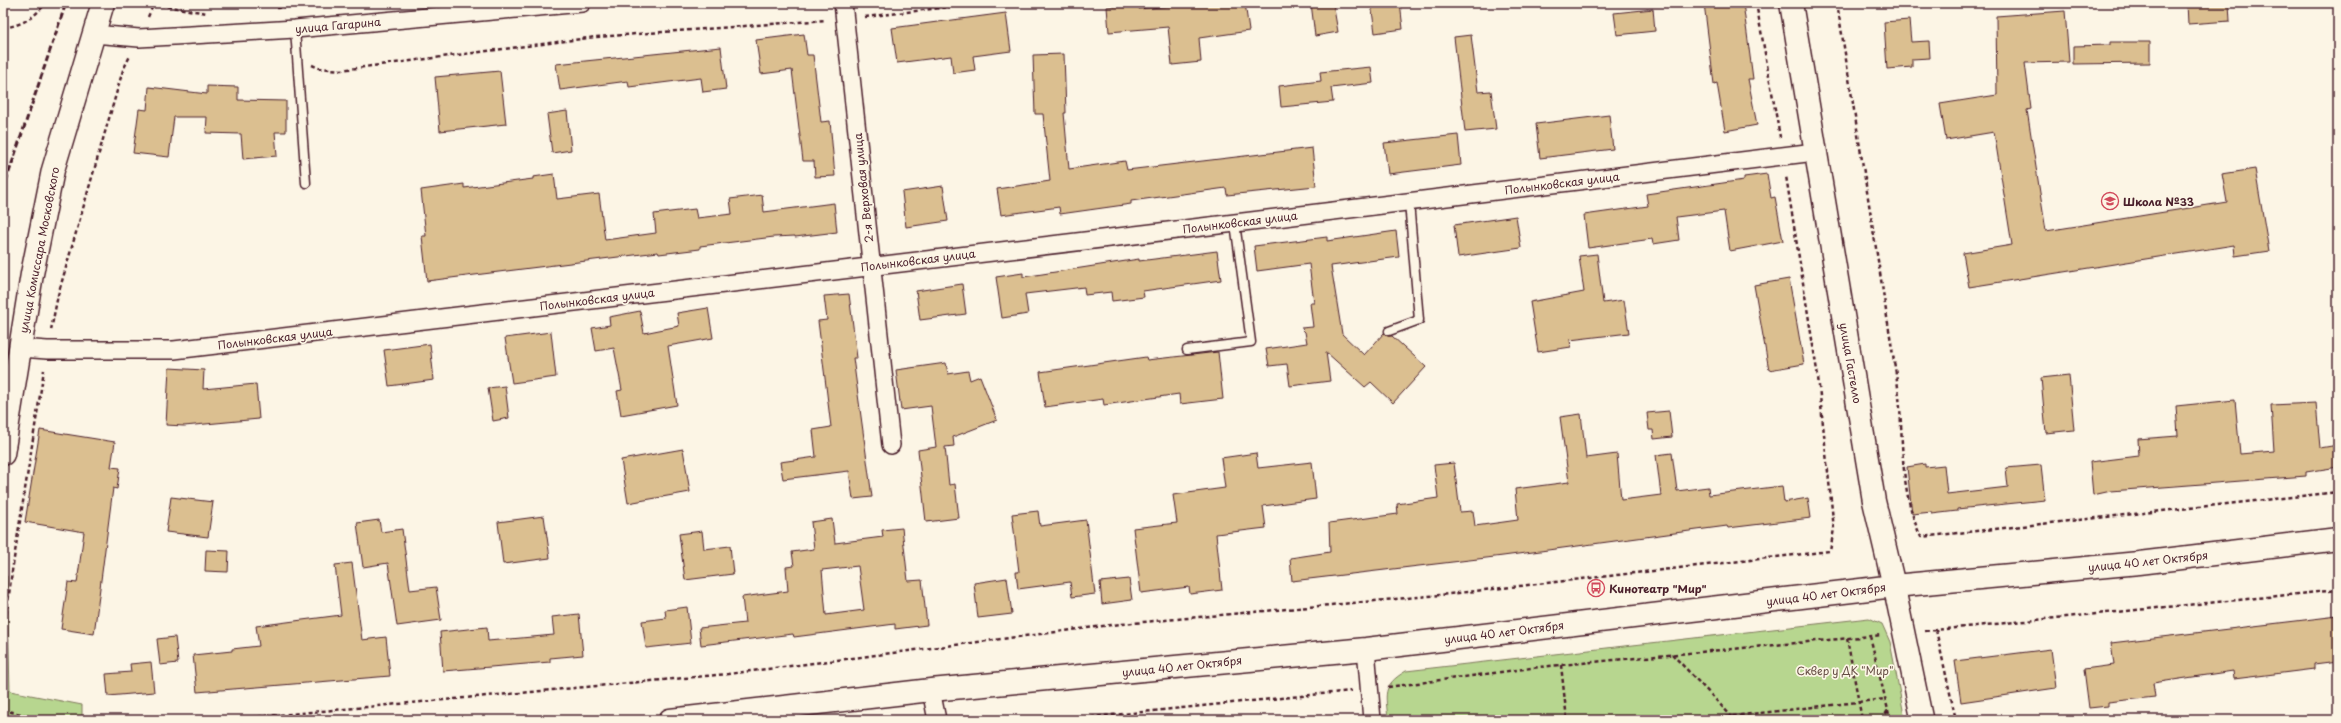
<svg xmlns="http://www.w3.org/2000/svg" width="2341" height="723" font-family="'Playpen Sans',sans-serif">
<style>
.green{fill:#b7d68f;stroke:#807a5d}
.building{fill:#dbbf90;stroke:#4a1f2b;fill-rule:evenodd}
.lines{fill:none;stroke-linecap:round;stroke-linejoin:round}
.service-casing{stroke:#4a1f2b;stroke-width:11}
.minor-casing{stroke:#4a1f2b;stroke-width:20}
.tertiary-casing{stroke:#4a1f2b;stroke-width:24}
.primary-casing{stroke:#4a1f2b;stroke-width:25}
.path{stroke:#4a1f2b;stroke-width:2.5;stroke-dasharray:4 3;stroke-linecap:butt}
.service{stroke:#fcf5e5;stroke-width:8}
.minor{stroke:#fcf5e5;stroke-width:17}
.tertiary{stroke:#fcf5e5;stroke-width:21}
.primary{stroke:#fcf5e5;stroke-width:22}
.rail{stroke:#4a1f2b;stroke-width:3;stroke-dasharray:6 3;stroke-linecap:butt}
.labels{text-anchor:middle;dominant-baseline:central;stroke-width:3.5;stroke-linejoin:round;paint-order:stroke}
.street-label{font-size:11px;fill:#4a1f2b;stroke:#fcf5e5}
.poi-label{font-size:11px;font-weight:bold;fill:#4a1f2b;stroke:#fcf5e5;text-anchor:start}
.park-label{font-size:11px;fill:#654d44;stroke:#fcf5e5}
</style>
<rect width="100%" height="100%" fill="#fcf5e5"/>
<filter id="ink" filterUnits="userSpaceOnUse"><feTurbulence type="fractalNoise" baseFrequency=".025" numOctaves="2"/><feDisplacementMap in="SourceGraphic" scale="8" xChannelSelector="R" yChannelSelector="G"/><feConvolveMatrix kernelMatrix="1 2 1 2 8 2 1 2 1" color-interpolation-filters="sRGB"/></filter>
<g filter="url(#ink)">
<!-- green -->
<path class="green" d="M 3,575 L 7,576 L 10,691 L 82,705 L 82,720 L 3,720 Z
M 1869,618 L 1882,624 L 1890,642 L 1905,720 L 1388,720 C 1386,694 1381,686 1406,671 Z"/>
<!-- building -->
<path class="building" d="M 1204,3 L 1245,3 L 1249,31 L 1199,38 L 1201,62 L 1172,65 L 1168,27 L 1109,32 L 1107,7 L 1139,4 L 1139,9 Z
M 1311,3 L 1333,3 L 1338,32 L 1315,36 Z
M 1371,3 L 1400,3 L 1403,29 L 1375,33 Z
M 1704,3 L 1743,3 L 1753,79 L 1748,79 L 1757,125 L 1725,131 L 1717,83 L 1714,84 Z
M 2187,3 L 2229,3 L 2230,21 L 2188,24 Z
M 1653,9 L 1655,31 L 1617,35 L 1614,13 Z
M 2065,11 L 2069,62 L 2025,63 L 2031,109 L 2027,110 L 2046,231 L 2227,202 L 2222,174 L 2255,169 L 2269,251 L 2235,256 L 2234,245 L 1969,287 L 1963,253 L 2012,245 L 1994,132 L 1946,140 L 1940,104 L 1997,95 L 1996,16 Z
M 1006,13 L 1011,51 L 973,56 L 975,70 L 953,73 L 951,56 L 897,63 L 892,28 Z
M 1909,20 L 1911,42 L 1929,41 L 1930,58 L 1912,59 L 1912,67 L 1887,69 L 1884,22 Z
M 804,34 L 807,55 L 813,55 L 821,122 L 830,121 L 835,176 L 815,177 L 814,161 L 803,161 L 792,70 L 761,74 L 756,40 Z
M 1471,35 L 1478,92 L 1491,91 L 1496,129 L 1465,132 L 1454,37 Z
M 2110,42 L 2150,42 L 2150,63 L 2073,64 L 2073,46 L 2110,45 Z
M 721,47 L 726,89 L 703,92 L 701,78 L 629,87 L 628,81 L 560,90 L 556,64 Z
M 1064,54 L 1066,113 L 1064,113 L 1069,169 L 1125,161 L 1127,170 L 1312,148 L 1316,186 L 1227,195 L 1226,188 L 1131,201 L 1131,204 L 1060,214 L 1059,207 L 1001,215 L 997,189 L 1050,181 L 1043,114 L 1035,114 L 1033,55 Z
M 1371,67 L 1373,83 L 1331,88 L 1333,102 L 1281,107 L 1279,86 L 1321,81 L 1320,72 Z
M 500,71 L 506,124 L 440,131 L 435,77 Z
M 207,86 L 238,87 L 238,100 L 286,101 L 286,132 L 275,132 L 277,156 L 243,159 L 241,134 L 206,133 L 207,117 L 174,117 L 169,157 L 133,153 L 139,109 L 147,110 L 149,87 L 207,94 Z
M 567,111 L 571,150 L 552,153 L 547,114 Z
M 1609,115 L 1613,149 L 1540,158 L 1536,124 Z
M 1458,135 L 1461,165 L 1388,174 L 1384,143 Z
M 554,174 L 557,199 L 599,194 L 605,240 L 656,233 L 654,214 L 695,209 L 697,218 L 732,214 L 730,199 L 762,195 L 764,212 L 834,203 L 837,232 L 795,237 L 795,236 L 774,237 L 700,246 L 700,249 L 659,254 L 658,252 L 427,281 L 422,236 L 426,236 L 421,190 L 464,184 L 464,188 L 533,179 L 533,177 Z
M 1767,174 L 1771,198 L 1775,197 L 1783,241 L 1730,251 L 1724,211 L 1676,217 L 1679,240 L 1653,244 L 1652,239 L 1588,248 L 1584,215 L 1648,206 L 1646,194 L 1744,180 L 1744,177 Z
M 943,186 L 948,221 L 906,227 L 902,192 Z
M 1516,216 L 1521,248 L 1458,257 L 1454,225 Z
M 1396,231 L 1399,257 L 1331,266 L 1342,334 L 1364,355 L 1384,333 L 1388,336 L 1392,336 L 1426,367 L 1393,403 L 1371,382 L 1365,387 L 1326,352 L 1330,381 L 1290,386 L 1287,364 L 1269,366 L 1266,349 L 1307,343 L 1305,332 L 1301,328 L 1313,327 L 1310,303 L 1314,303 L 1309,264 L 1257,271 L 1254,246 L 1327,237 L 1327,241 Z
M 1217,251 L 1221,280 L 1143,291 L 1144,297 L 1112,301 L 1111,292 L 1085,295 L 1084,287 L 1025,294 L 1028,314 L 1002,318 L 996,277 L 1023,273 L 1023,277 L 1139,259 L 1139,261 Z
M 1597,254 L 1603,303 L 1624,300 L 1629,333 L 1570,340 L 1571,347 L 1538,352 L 1530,302 L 1584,292 L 1579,256 Z
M 1789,279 L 1804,364 L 1769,370 L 1754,285 Z
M 962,284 L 966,314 L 920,320 L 916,291 Z
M 849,294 L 857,358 L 853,358 L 872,497 L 853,499 L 849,471 L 783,479 L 780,462 L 816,457 L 813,430 L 831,427 L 818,321 L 827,320 L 824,296 Z
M 708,308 L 713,338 L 668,346 L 677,405 L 621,415 L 617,391 L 622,390 L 614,348 L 596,351 L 592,328 L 610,325 L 609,317 L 640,311 L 644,333 L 679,326 L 677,313 Z
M 551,332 L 556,377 L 512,383 L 505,338 Z
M 430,344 L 434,380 L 389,386 L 384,350 Z
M 1218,352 L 1223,399 L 1180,404 L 1179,394 L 1104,405 L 1103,399 L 1045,407 L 1040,372 L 1146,357 L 1147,360 Z
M 946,363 L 948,374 L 968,371 L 970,380 L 980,376 L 997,420 L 953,437 L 954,446 L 945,447 L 949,485 L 955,484 L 959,518 L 926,522 L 918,450 L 936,447 L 931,406 L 901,410 L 896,370 Z
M 169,368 L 204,370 L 203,389 L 256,384 L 259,419 L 184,426 L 166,425 Z
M 2069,375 L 2074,430 L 2046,433 L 2041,378 Z
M 505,386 L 509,418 L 493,421 L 488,388 Z
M 2235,400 L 2240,454 L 2274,451 L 2271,405 L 2316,403 L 2320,448 L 2338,445 L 2338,467 L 2306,472 L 2306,476 L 2111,491 L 2093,495 L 2090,462 L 2139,456 L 2138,439 L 2178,436 L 2176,406 Z
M 1669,411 L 1672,437 L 1654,439 L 1653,430 L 1649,430 L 1647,413 Z
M 1581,414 L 1586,458 L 1617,454 L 1621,500 L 1661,495 L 1656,455 L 1672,453 L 1677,491 L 1708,487 L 1709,495 L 1782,486 L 1784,502 L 1808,498 L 1811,518 L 1728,528 L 1727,526 L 1503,556 L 1292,581 L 1290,558 L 1330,552 L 1329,523 L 1398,514 L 1397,504 L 1438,498 L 1434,465 L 1454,463 L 1460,512 L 1473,511 L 1475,526 L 1518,520 L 1515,489 L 1569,482 L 1560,417 Z
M 40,430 L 115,442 L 111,467 L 120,468 L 117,489 L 113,488 L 94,634 L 61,629 L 68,582 L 77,583 L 84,532 L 25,522 Z
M 683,449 L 690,492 L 628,503 L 621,460 Z
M 1256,453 L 1258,468 L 1312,462 L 1316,499 L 1263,506 L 1266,528 L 1216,534 L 1222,590 L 1190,594 L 1189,587 L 1141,593 L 1133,528 L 1177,523 L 1173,495 L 1225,488 L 1221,458 Z
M 1925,464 L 1925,467 L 1944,465 L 1947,494 L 2008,487 L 2006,468 L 2041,465 L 2045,500 L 1957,509 L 1957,511 L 1932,514 L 1932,512 L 1912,514 L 1907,467 Z
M 171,497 L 213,502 L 208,537 L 166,532 Z
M 1038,511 L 1040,526 L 1086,520 L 1095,594 L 1072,597 L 1070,582 L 1018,589 L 1016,572 L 1019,572 L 1012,514 Z
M 544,516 L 550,558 L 503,564 L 498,522 Z
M 832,519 L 835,543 L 883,537 L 882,530 L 902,528 L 908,581 L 922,580 L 927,625 L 895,629 L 895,624 L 794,637 L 793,634 L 701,645 L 699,628 L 745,623 L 742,597 L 788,591 L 786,567 L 794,566 L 792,552 L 814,549 L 811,522 ZM 858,566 L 864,610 L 826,615 L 822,570 Z
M 379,520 L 381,532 L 402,529 L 410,590 L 436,587 L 441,620 L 397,626 L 388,563 L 363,567 L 357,523 Z
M 702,531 L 704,549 L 730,546 L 733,574 L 685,580 L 679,534 Z
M 206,550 L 229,551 L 228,572 L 205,571 Z
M 352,563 L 362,640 L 386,637 L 390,676 L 197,692 L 193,655 L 232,651 L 232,649 L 259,646 L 256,626 L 341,615 L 335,565 Z
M 1007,578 L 1012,614 L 978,618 L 974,583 Z
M 1129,579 L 1132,600 L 1102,604 L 1100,582 Z
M 687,607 L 691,643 L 646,648 L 642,621 L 666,618 L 665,610 Z
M 579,614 L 583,655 L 550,658 L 550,662 L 443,671 L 440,632 L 487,627 L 488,641 L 554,635 L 552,617 Z
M 2338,616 L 2338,661 L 2314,664 L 2314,669 L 2234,679 L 2233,671 L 2153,683 L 2155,697 L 2108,702 L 2108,706 L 2089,708 L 2084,669 L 2114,665 L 2111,643 Z
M 175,637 L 178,663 L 160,665 L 157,639 Z
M 2051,649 L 2056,688 L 1961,702 L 1955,661 Z
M 151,662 L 154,692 L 108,696 L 106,674 L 131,672 L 130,664 Z"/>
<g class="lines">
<!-- service casing -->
<g class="service-casing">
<path id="service" d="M 295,29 L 306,183
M 1389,331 L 1419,320 L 1409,202
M 1187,350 L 1251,342 L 1235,223"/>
</g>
<!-- minor casing -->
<g class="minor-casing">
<path id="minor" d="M 843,3 L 891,445
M 94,34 L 139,38 L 295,29 L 582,3
M 21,348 L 47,350 L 174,350 L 1235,223 L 1815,152
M 1366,649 L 1372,720
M 931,690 L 937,720"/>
</g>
<!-- tertiary casing -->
<g class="tertiary-casing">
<path id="tertiary" d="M 1894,586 L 1922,720"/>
</g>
<!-- primary casing -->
<g class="primary-casing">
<path id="primary" d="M 1791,3 L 1874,501 L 1894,586
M 3,454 L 32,274 L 53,170 L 103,3
M 670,720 L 931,690 L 1366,649 L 1894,586 L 2139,563 L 2338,539"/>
</g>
<!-- path -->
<path class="path" d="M 1756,3 L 1780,137
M 1837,3 C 1857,129 1877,254 1897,380 C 1905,434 1897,485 1921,537 L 2338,492
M 125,4 L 153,4 L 207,13
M 277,8 L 314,3
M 148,17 L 154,3
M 865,17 L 982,3
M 3,28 C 22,25 34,18 46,3
M 312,65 L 319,68 L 341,70 L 596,37 L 826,20
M 51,330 L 58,295 L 123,70 L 130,56
M 1936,630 L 1956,720
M 1925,631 L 2338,590
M 1870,636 L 1888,710 L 1882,720
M 1847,638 L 1862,720
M 3,642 L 12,571 L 44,370
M 1672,654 L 1735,720
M 1561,665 L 1567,720
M 1388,687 L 1539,667 L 1882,635
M 3,710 L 47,720
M 1888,710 L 1890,720
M 224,720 L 728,674 L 1111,625 L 1440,595 L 1830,551 L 1834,529 L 1818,377 L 1786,176
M 1063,720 L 1351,691
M 1698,720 L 1885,699"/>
<!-- service -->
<use href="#service" class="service"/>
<!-- minor -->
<use href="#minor" class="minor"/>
<!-- tertiary -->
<use href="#tertiary" class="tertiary"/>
<!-- primary -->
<use href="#primary" class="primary"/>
<!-- rail -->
<path class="rail" d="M 3,190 L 66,3"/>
</g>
</g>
<!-- icons -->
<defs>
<g id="school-ring" transform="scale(0.9)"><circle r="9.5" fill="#fcf5e5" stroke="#d1495b" stroke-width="1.5"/><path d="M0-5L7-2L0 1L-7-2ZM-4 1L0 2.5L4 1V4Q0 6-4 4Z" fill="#d1495b"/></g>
<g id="bus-ring" transform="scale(0.9)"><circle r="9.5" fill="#fcf5e5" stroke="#d1495b" stroke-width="1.5"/><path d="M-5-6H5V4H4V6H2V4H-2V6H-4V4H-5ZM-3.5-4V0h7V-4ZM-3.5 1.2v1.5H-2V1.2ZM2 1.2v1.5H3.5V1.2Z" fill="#d1495b"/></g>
</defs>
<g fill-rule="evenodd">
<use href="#school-ring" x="2110" y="201"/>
<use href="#bus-ring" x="1596" y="588"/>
</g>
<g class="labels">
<!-- street labels -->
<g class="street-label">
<text transform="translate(338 25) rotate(-5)">улица Гагарина</text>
<text transform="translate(1562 183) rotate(-7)">Полынковская улица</text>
<text transform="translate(863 188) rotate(-96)">2-я Верховая улица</text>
<text transform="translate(1240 222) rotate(-7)">Полынковская улица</text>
<text transform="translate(39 250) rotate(-79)">улица Комиссара Московского</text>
<text transform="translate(918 260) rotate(-7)">Полынковская улица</text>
<text transform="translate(597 299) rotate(-7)">Полынковская улица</text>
<text transform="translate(275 338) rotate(-7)">Полынковская улица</text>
<text transform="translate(1851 363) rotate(80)">улица Гастелло</text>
<text transform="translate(2148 561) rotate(-6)">улица 40 лет Октября</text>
<text transform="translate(1826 594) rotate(-7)">улица 40 лет Октября</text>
<text transform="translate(1504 632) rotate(-7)">улица 40 лет Октября</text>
<text transform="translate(1182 666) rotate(-6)">улица 40 лет Октября</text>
</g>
<!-- poi labels -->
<g class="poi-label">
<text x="2123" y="201">Школа №33</text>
<text x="1609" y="588">Кинотеатр "Мир"</text>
</g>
<!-- park labels -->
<g class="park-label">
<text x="1845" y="670">Сквер у ДК "Мир"</text>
</g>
</g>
<!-- margin -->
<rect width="2341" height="723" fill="none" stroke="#fcf5e5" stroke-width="16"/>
<rect x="8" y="8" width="2325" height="707" fill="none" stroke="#4a1f2b" stroke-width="1.5" filter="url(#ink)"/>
</svg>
